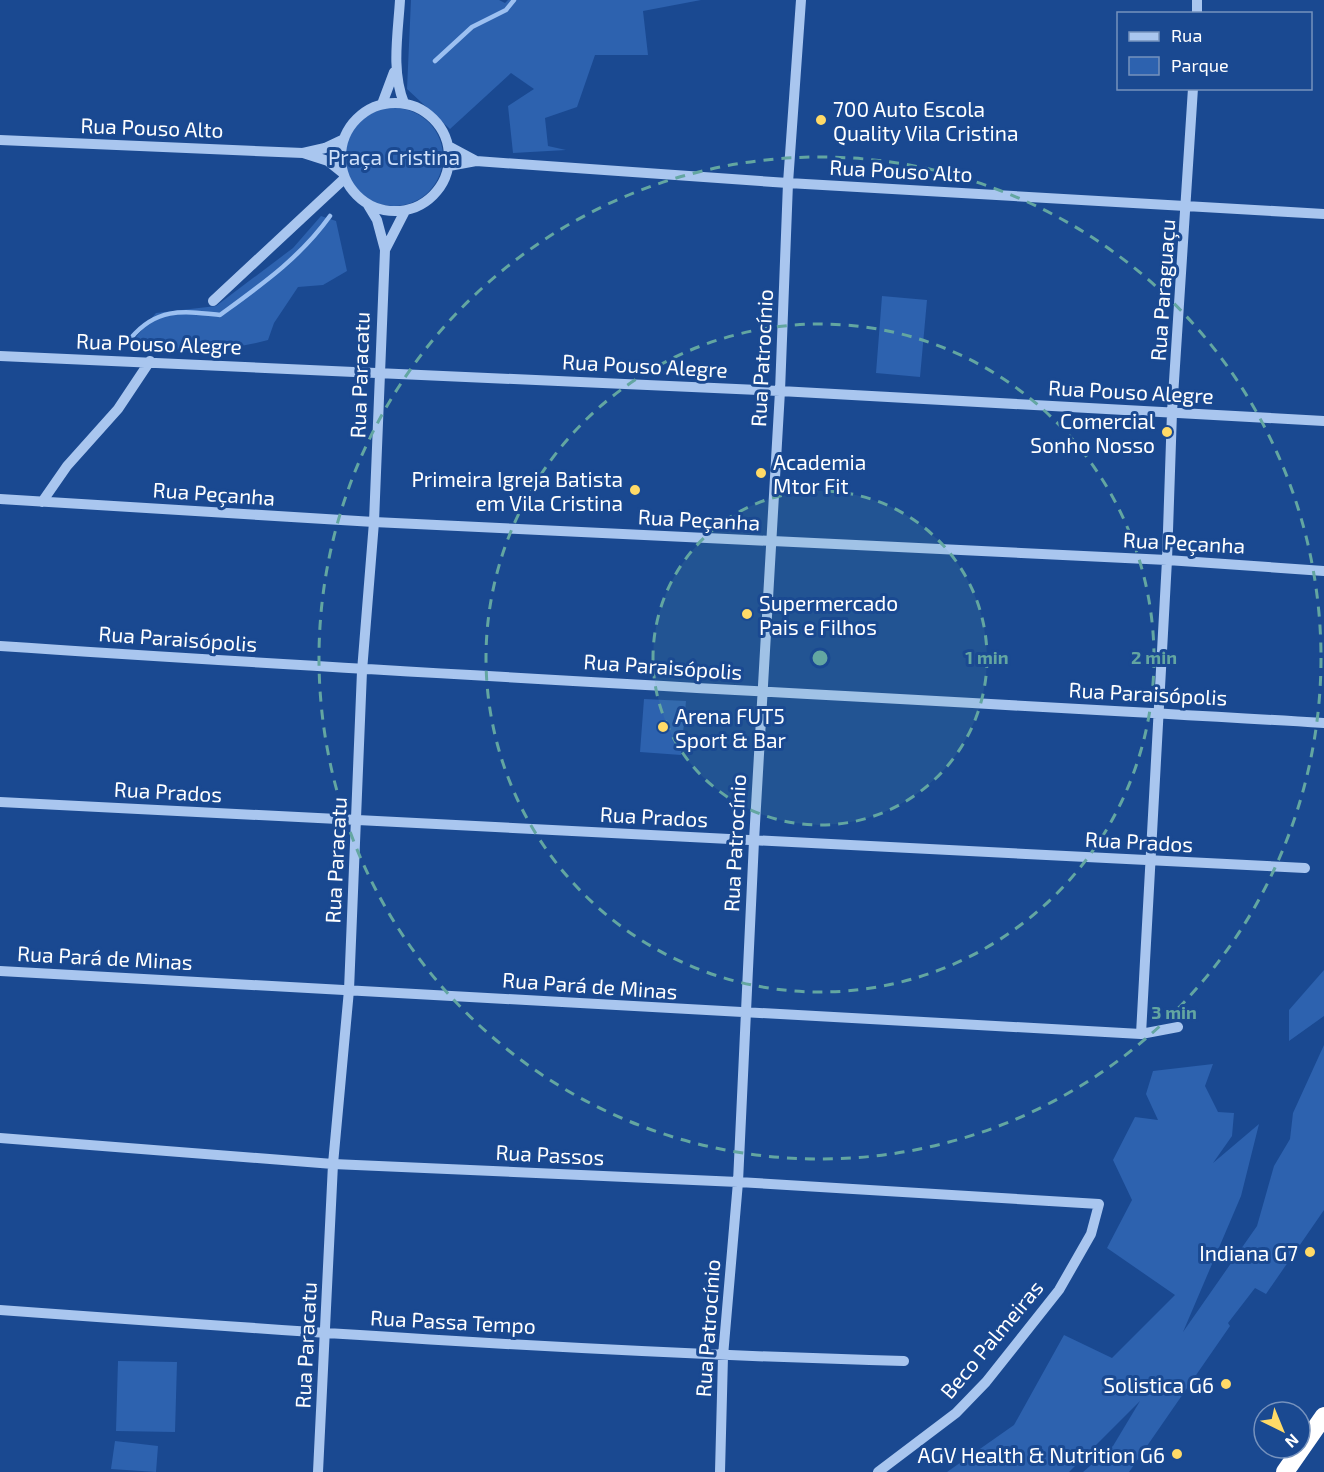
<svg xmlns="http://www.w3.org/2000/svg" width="1324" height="1472" font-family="'Exo 2',sans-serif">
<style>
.green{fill:#2d62af}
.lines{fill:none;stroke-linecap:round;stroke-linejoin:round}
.stream{stroke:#9cc0f1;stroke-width:4.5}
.minor{stroke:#a9c6ef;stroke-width:10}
.highway{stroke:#fff;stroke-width:18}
.ring{fill:none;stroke:#63a6a1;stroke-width:3;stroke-dasharray:10 8}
.poi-dot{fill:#ffda67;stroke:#1a4991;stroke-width:2}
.labels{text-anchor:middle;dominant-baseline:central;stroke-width:6;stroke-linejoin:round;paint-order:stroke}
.poi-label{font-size:21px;fill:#fff;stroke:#1a4991;text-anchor:end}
.street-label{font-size:21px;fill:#fff;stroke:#1a4991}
.park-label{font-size:21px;fill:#d0e1fa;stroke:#1a4991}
.centre{fill:#63a6a1;stroke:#1a4991;stroke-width:3}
.ring-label{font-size:18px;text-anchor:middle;font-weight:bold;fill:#63a6a1;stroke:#1a4991;stroke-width:6;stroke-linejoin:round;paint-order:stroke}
</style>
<rect width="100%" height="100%" fill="#1a4991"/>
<!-- green -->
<path class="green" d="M 411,0 L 499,0 L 505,3 L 508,0 L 701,0 L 643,11 L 648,55 L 595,55 L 577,107 L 545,118 L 548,146 L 566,150 L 513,153 L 508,106 L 534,89 L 511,73 L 450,129 L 407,89 Z
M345 157a49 49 0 1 1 98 0a49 49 0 1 1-98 0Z
M 321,216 L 336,221 L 347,271 L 323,285 L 298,287 L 274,323 L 268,340 C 224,352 176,354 132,342 L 156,313 L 216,306 L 293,248 Z
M 882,296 L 927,300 L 920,377 L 876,373 Z
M 644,699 L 686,701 L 681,755 L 640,752 Z
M 1324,970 L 1324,1016 L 1289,1041 L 1289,1010 Z
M 1324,1045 L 1324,1210 L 1266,1294 L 1255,1288 L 1228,1323 L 1230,1326 L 1129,1472 L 1083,1472 L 1113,1446 L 1140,1401 L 1069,1472 L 947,1472 L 1014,1425 L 1064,1335 L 1112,1358 L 1175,1295 L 1107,1248 L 1132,1200 L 1113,1160 L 1135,1117 L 1158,1120 L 1146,1094 L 1153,1071 L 1213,1064 L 1205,1086 L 1218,1112 L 1234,1113 L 1232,1136 L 1213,1163 L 1259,1124 L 1241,1196 L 1183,1332 L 1257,1226 L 1274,1166 L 1290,1139 L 1293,1113 Z
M 118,1361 L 177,1362 L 175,1432 L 116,1431 Z
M 115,1441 L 158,1446 L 156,1472 L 111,1469 Z"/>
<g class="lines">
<!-- stream -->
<path class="stream" d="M 435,61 L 472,27 L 506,10 L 514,0
M 131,338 C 157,307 183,311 220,315 C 261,285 300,258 330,216"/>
<!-- minor -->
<path class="minor" d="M 400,0 C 398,34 391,71 404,103
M 1197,14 L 1197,0
M341 157a54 54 0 1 1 108 0a54 54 0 1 1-108 0Z
M 382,104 L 394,72
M 0,140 L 303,153 L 325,148 L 344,139
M 448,146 L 476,161
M 303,153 L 328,161 L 343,173
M 449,166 L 476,161 L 788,183 L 1324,214
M 385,250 L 405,211
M 213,301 L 345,178
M 0,356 L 780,391 L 1324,421
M 0,499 L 374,522 L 1167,560 L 1324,571
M 42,502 L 67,466 L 118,409 L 150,361
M 0,646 C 441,676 883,697 1324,723
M 0,802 L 1305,868
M 0,971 L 1141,1034 L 1178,1027
M 1141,1034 L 1167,560 L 1172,412 L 1193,88
M 0,1138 L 333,1164 L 738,1182 L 1099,1204 L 1091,1234 L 1059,1290 L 986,1382 L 956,1413 L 878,1472
M 0,1310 C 301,1332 602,1353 904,1361
M 318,1472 L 333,1164 L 349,990 L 362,671 L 374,522 L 385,250 L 377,220 L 368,205
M 720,1472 L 723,1356 L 738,1182 L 754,841 L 780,391 L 788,183 L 801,0"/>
<!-- highway -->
<path class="highway" d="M 1285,1472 L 1324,1416"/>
</g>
<!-- distance rings -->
<circle cx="820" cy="658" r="167" fill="#63a6a1" fill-opacity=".12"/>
<g class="ring">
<circle cx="820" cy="658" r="167"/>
<circle cx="820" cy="658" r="334"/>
<circle cx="820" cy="658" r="501"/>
</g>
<!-- markers -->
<g class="poi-dot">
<circle cx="821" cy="120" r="6"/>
<circle cx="1167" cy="432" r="6"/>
<circle cx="761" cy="473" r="6"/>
<circle cx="635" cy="490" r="6"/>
<circle cx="747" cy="614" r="6"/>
<circle cx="663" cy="727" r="6"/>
<circle cx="1310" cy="1252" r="6"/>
<circle cx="1226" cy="1384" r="6"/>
<circle cx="1177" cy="1454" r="6"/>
</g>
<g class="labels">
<!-- poi labels -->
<g class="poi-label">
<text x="833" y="108" text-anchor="start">700 Auto Escola<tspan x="833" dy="24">Quality Vila Cristina</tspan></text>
<text x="1155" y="420">Comercial<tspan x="1155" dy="24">Sonho Nosso</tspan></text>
<text x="773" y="461" text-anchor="start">Academia<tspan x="773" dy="24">Mtor Fit</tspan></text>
<text x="623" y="478">Primeira Igreja Batista<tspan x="623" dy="24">em Vila Cristina</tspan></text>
<text x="759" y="602" text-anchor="start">Supermercado<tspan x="759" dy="24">Pais e Filhos</tspan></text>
<text x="675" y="715" text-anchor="start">Arena FUT5<tspan x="675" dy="24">Sport &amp; Bar</tspan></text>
<text x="1298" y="1252">Indiana G7</text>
<text x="1214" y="1384">Solistica G6</text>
<text x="1165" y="1454">AGV Health &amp; Nutrition G6</text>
</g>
<!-- street labels -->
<g class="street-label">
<text transform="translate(152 127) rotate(2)">Rua Pouso Alto</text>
<text transform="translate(901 170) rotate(3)">Rua Pouso Alto</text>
<text transform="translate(1162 290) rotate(-86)">Rua Paraguaçu</text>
<text transform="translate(159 343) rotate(2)">Rua Pouso Alegre</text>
<text transform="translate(761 358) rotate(-87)">Rua Patrocínio</text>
<text transform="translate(645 365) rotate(3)">Rua Pouso Alegre</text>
<text transform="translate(359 375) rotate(-88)">Rua Paracatu</text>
<text transform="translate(1131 391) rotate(3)">Rua Pouso Alegre</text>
<text transform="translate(214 493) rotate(4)">Rua Peçanha</text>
<text transform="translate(699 519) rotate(3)">Rua Peçanha</text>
<text transform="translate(1184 542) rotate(3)">Rua Peçanha</text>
<text transform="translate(178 638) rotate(4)">Rua Paraisópolis</text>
<text transform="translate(663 666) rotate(4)">Rua Paraisópolis</text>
<text transform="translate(1148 693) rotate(3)">Rua Paraisópolis</text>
<text transform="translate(168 791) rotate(3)">Rua Prados</text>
<text transform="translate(654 816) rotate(3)">Rua Prados</text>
<text transform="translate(1139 841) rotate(3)">Rua Prados</text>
<text transform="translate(734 843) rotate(-87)">Rua Patrocínio</text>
<text transform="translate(335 860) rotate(-87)">Rua Paracatu</text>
<text transform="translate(105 957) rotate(3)">Rua Pará de Minas</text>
<text transform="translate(590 985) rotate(4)">Rua Pará de Minas</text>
<text transform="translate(550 1154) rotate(3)">Rua Passos</text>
<text transform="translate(453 1321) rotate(3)">Rua Passa Tempo</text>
<text transform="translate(707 1328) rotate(-86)">Rua Patrocínio</text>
<text transform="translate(991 1339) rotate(-50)">Beco Palmeiras</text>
<text transform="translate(305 1345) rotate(-87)">Rua Paracatu</text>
</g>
<!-- park labels -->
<g class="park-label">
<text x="394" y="156">Praça Cristina</text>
</g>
</g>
<circle cx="820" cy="658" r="9" class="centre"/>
<g class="ring-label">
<text x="987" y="664">1 min</text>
<text x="1154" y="664">2 min</text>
<text x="1174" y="1019">3 min</text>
</g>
<!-- legend -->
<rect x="1117" y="12" width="195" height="78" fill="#1a4991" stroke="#7692bd" stroke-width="1.5"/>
<rect x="1129" y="32" width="30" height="9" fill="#a9c6ef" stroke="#7692bd" stroke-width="1.5"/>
<text x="1171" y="42" font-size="18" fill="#ffffff">Rua</text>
<rect x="1129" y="57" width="30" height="18" fill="#2d62af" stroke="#7692bd" stroke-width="1.5"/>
<text x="1171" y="72" font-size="18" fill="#ffffff">Parque</text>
<!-- north arrow -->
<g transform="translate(1282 1430) rotate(137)"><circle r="28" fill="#1a4991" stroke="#7692bd" stroke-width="1.5"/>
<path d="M0-4.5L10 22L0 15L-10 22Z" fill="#ffda67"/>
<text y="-9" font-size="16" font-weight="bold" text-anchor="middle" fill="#ffffff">N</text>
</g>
</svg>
